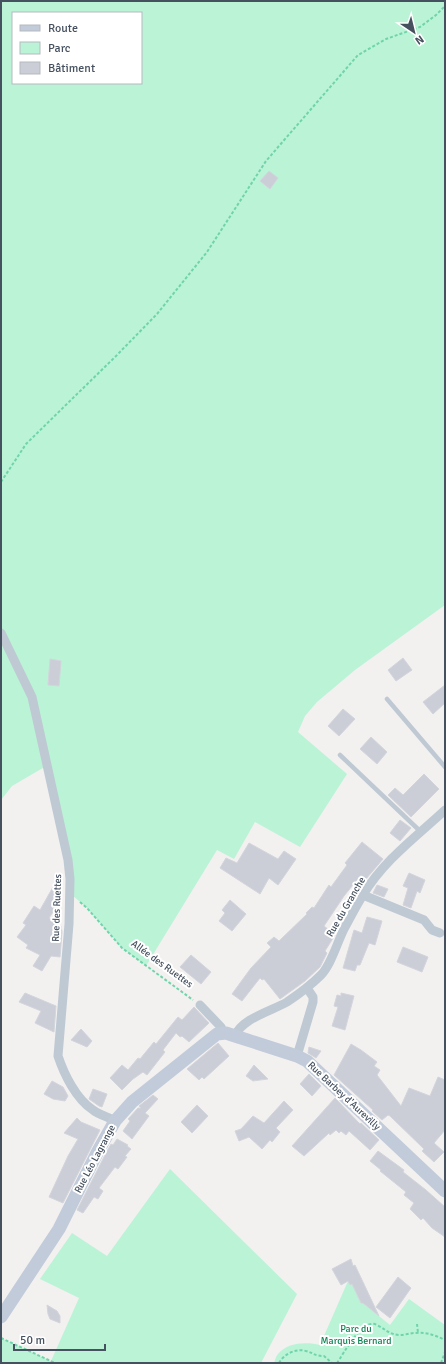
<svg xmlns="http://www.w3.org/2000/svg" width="446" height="1364" font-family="Signika,sans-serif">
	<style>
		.green { fill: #bbf3d6; fill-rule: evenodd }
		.building { fill: #cbced6; stroke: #d3d5dc }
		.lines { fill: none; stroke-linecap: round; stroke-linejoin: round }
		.path { stroke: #70d4ab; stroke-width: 2; stroke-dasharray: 3 2; stroke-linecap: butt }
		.lane { stroke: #bfc9d3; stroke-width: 4.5 }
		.street { stroke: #bfc9d3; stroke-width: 9 }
		.secondary { stroke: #c1cbda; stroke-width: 13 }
		.labels { text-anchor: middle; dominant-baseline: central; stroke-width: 4; stroke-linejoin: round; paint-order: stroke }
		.street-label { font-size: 10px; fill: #46515f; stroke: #fff }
		.park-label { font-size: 10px; fill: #0f8253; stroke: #fff }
	</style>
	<rect width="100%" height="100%" fill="#f3f0f0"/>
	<path class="green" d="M1,1H445V605L355,670L317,702L305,716L298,732L347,774L300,847L255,822L234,859L217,850L146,966L122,948L87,908L71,894L48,765L12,786L1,800ZM13,13H141V83H13Z
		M170,1169L297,1294L261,1363H1V1338L51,1361L79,1298L40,1279L72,1233L107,1256Z
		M348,1281L350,1285L352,1284L361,1303H363L390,1325L409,1299L445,1325V1363H274C275,1360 276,1356 278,1354C288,1342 307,1342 320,1345Z"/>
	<path class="building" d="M269,171L278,178L270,189L260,181Z
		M403,658L412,670L396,681L388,670Z
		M50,659L61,661L59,686L48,685Z
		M445,685V703L433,714L423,702Z
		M343,709L355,719L339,736L328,726Z
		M371,737L387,752L377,764L360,749Z
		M424,774L439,789L411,817L388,795L395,788L403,795Z
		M400,820L411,828L400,841L390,833Z
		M362,842L383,859L366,879L361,875L344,896L324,926L335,935L325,951L327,953L320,967L305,981L280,999L264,979L262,980L260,978L242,1001L232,994L251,968L271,947L267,943L274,937L279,941L307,914L306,913L312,907L314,908L329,885L331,887L347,865L345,863Z
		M249,843L278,859L284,851L296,859L278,885L269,878L260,894L220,868L226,858L237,863Z
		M409,873L425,880L420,893L417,891L411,908L403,905L408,888L403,886Z
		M377,885L388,889L384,897L373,893Z
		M53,887L62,892L57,906L49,918L61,926L62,932L60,957L51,956L42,971L33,966L40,955L26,948L28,945L17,937L26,925L23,923L34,906L40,910Z
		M230,900L246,914L232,931L219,921L225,913L222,910Z
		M367,917L382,921L375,945L369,943L360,965H357L355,971L343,968L354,930L362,933Z
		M403,947L428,957L422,972L397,962Z
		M191,955L211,972L201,984L180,967Z
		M25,993L56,1006L54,1032L35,1023L41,1011L19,1002Z
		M341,993L354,996L345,1030L332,1026L338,1007L334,1006L337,995L341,996Z
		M194,1007L209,1023L189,1042L182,1036L180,1037L176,1033L163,1050L165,1052L147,1075L143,1072L133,1079L122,1090L110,1078L122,1065L128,1070L138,1058L140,1059L154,1042L156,1044L178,1017L182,1020Z
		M81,1029L92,1041L87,1047L71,1040Z
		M218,1043L229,1056L204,1079L202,1077L199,1080L187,1069Z
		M351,1044L361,1050L377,1062L374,1066L380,1070L377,1075L401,1106L409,1088L430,1096L438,1077L445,1080V1130L434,1143L444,1152L434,1162L422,1151L424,1149L390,1116L388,1115L382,1120L372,1111L373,1110L334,1075Z
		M309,1047L321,1051L316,1058L308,1053Z
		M254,1065L268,1079L253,1081L246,1076Z
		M309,1074L321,1086L312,1096L300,1084Z
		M52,1081L63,1087L68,1096L65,1101L53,1099L44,1094Z
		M93,1089L107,1094L102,1107L99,1106L89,1099Z
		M153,1095L158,1099L145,1113L149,1116L132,1139L123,1131L130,1121L128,1119L138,1108H141L139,1106Z
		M335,1098L360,1124L361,1123L379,1140L370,1150L349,1131L346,1135L341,1131L339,1133L336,1130L330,1135L329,1133L304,1156L292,1146Z
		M284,1101L293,1110L276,1128L280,1132L272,1142L270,1140L262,1149L249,1137L239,1141L235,1131L241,1129L253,1116L264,1123Z
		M197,1105L208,1116L192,1133L181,1122Z
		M77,1118L81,1122L100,1130L63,1203L49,1197L68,1156L78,1139L64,1133Z
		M117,1139L128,1145L127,1146L131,1149L125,1156L127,1157L118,1169L115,1167L99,1188L103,1191L98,1199L94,1197L83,1213L77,1210L105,1155L111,1144L113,1145Z
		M378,1151L404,1170L403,1172L426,1190L445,1207V1237L432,1228L423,1218L421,1220L410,1209L414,1203L404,1195L406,1192L380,1171L381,1170L370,1161Z
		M351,1259L353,1266L355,1265L379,1316L363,1303H361L352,1284L350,1285L348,1281L341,1285L332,1269Z
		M398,1277L411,1288L390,1318L376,1307Z
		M47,1305L57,1311L60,1316V1323L50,1319L48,1314Z"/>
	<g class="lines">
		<path class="path" d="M1,482L26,444L116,356L157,314L207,252L266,161L358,55L386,39L420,27L436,15L445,6
			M80,902L87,908L122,948L193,1000
			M417,1324L418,1333
			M1,1338L55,1363
			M279,1363C284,1354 296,1348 306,1351C314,1353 314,1356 324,1356L332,1363
			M337,1363C344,1353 363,1317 377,1325C385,1329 390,1335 400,1335C405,1335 410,1333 415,1333C426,1332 435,1335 445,1340
			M441,1363L445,1352"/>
		<path class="lane" d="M387,699L445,767
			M340,755L420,831"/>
		<path class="street" d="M1,633L32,697L68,860L70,879L69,924L58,1056C64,1074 76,1099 93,1110C100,1115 108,1117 115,1121
			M363,895L424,920L432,930L440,933
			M200,1005L221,1027L223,1033
			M235,1036C242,1018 272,1011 287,1002C299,994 311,985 321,975C331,965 337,943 344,929C350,918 356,906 363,895C384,860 416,837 445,810
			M297,1056L313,1002V997L307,988"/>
		<path class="secondary" d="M1,1317L59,1229L98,1151L115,1121L132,1102L217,1034L226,1033L235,1036L297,1056L307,1061L445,1191"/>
	</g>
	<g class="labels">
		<g class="street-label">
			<text transform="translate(346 907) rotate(-60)">Rue du Granche</text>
			<text transform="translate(57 908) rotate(-88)">Rue des Ruettes</text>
			<text transform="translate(162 964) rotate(36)">Allée des Ruettes</text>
			<text transform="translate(344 1096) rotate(43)">Rue Barbey d'Aurevilly</text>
			<text transform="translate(95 1159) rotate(-62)">Rue Léo Lagrange</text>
		</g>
		<g class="park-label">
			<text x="356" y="1329">Parc du<tspan x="356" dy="12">Marquis Bernard</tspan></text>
		</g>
	</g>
	<rect width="446" height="1364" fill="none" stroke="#46515f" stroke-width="4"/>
	<rect x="12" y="12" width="130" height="72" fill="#ffffff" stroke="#b5b9bf"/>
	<rect x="20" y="25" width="20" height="6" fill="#c1cbda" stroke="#b5b9bf"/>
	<text x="48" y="32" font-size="12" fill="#46515f">Route</text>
	<rect x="20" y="42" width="20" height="12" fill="#bbf3d6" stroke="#b5b9bf"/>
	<text x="48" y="52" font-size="12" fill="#46515f">Parc</text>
	<rect x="20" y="62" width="20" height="12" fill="#cbced6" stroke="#b5b9bf"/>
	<text x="48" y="72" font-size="12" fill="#46515f">Bâtiment</text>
	<g transform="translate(414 32) rotate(145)" stroke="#ffffff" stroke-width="3" paint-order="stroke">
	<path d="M0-3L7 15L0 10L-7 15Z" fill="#46515f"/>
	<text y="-6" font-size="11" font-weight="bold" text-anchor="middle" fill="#46515f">N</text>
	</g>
	<path d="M14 1344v6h91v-6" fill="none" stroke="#46515f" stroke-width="2"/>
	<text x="20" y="1344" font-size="12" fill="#46515f" stroke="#ffffff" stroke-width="3" paint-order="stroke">50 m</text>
</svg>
